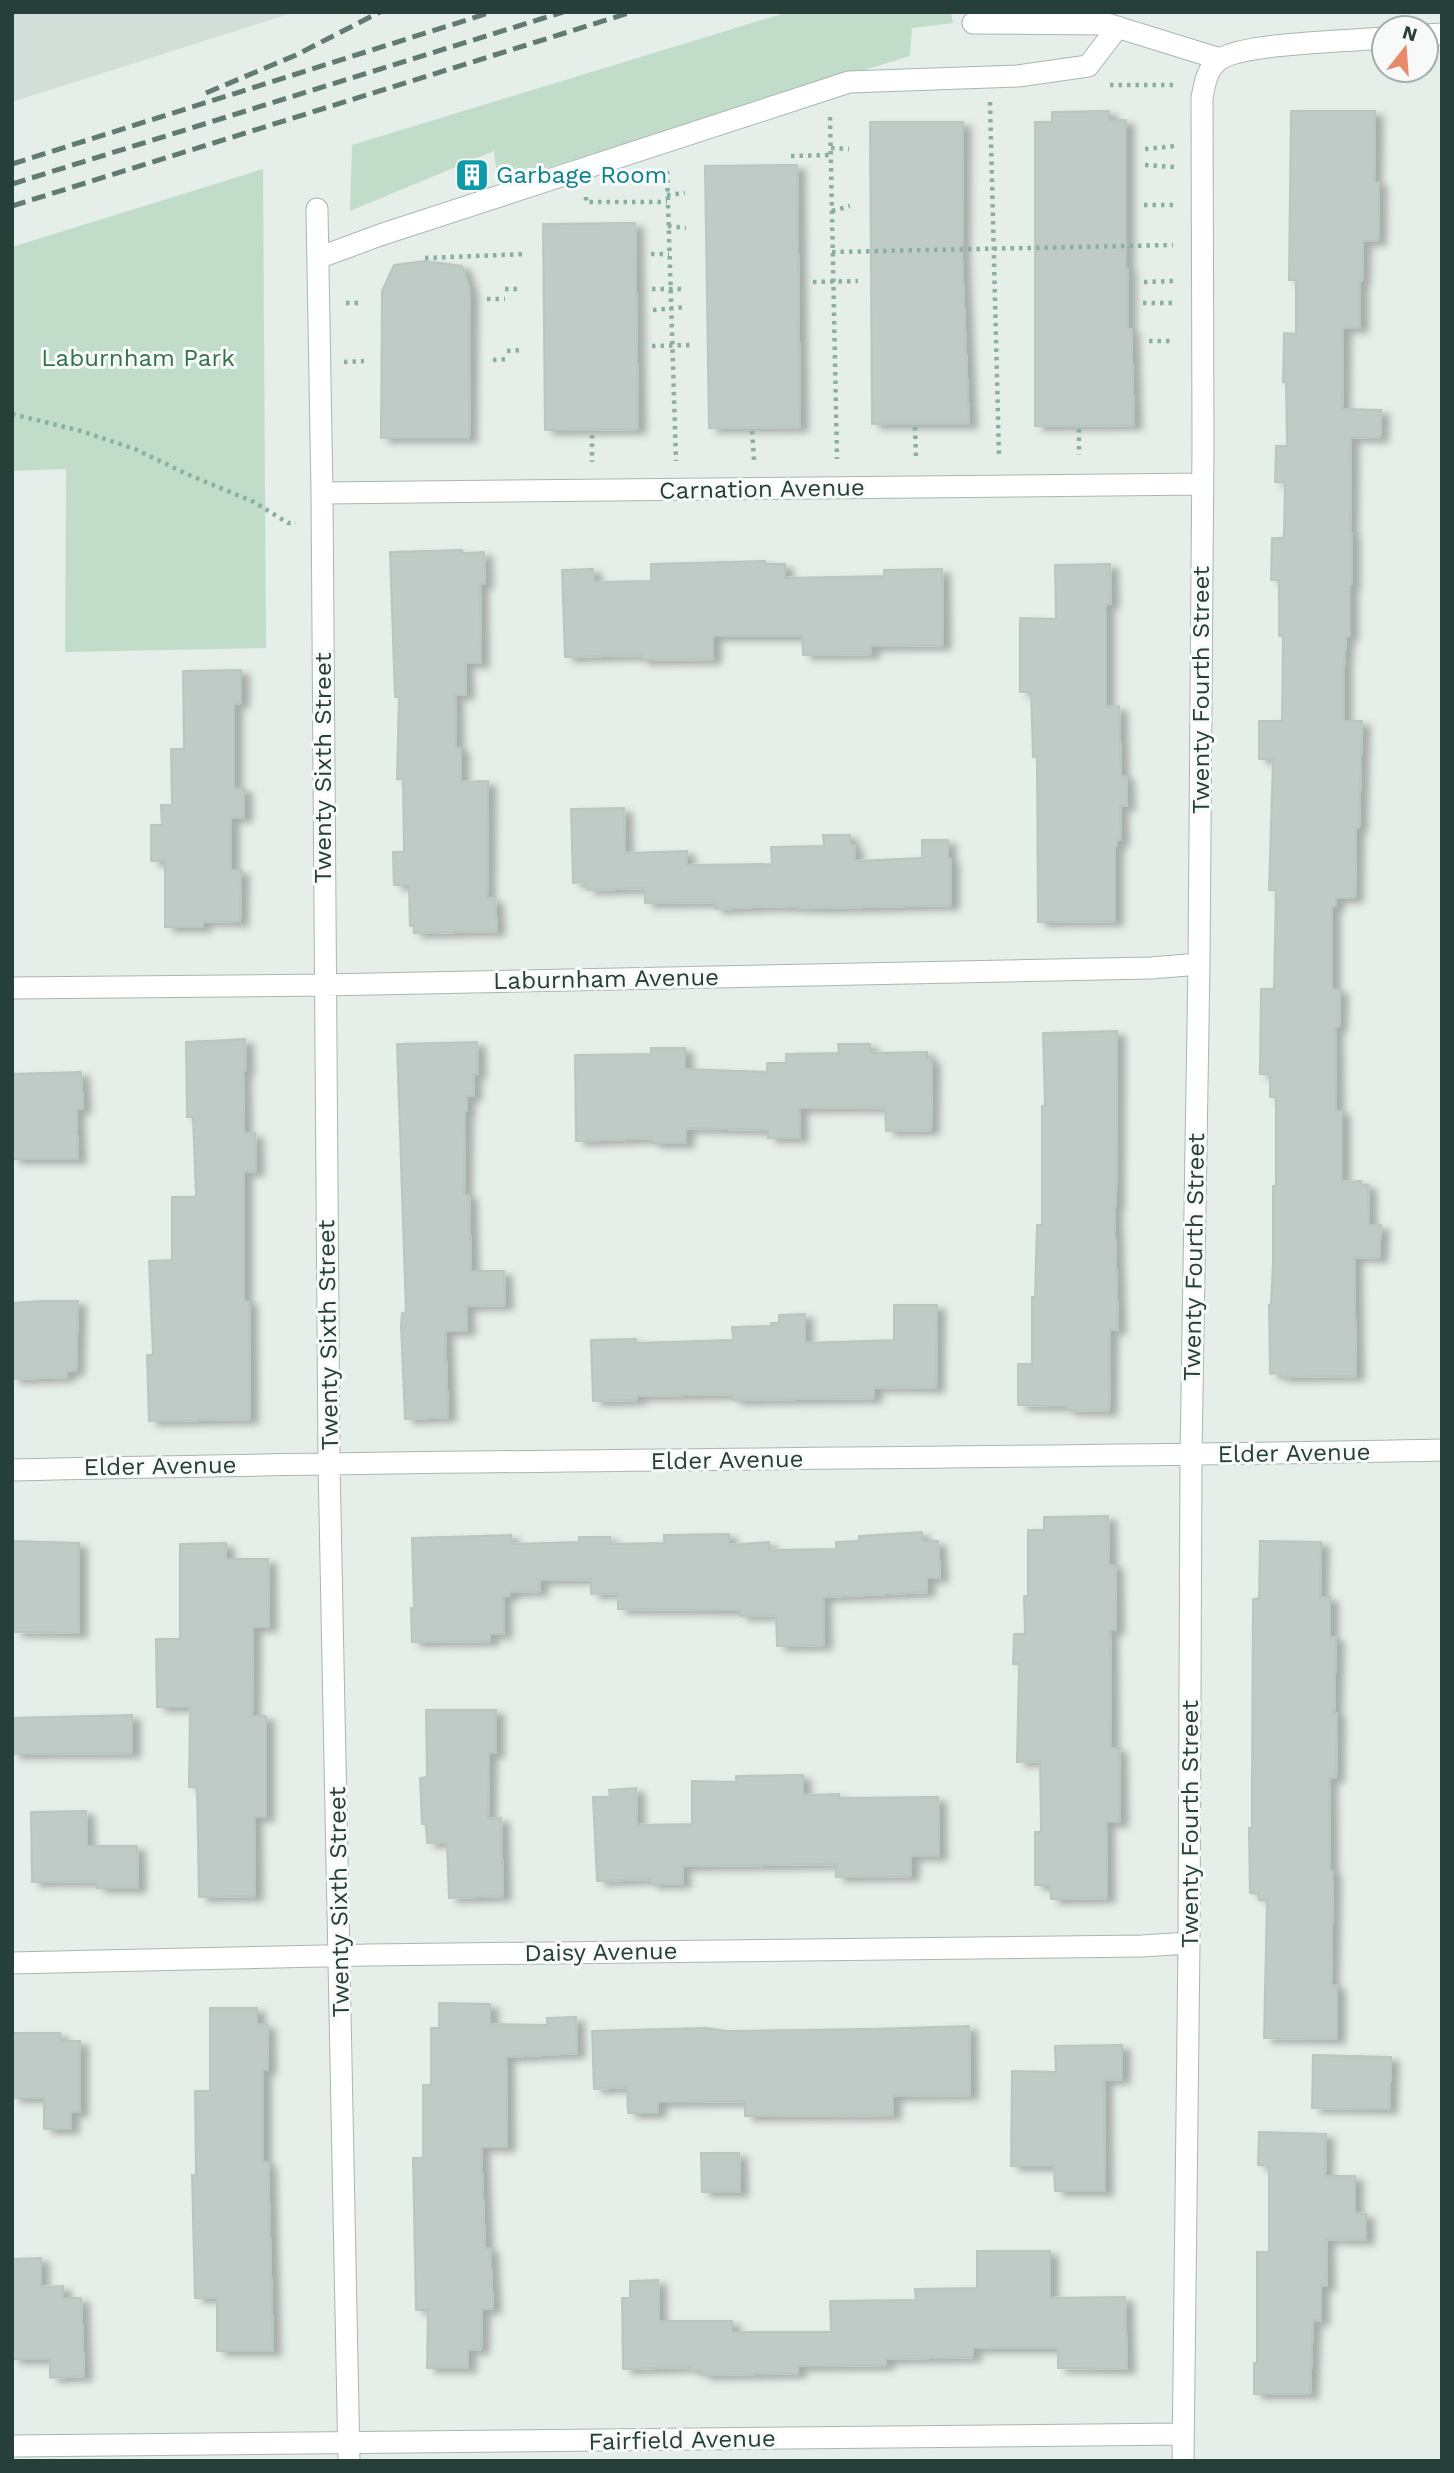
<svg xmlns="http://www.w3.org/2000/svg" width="1454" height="2473" font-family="'Work Sans',sans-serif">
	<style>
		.built { fill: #d4ded9 }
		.green { fill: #c1ddc9 }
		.building { fill: #becbc6; stroke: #b9c7c1; stroke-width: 2; filter: url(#shadow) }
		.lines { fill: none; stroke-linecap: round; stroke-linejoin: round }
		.minor-casing { stroke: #a9b6b1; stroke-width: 23 }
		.path { stroke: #89afa3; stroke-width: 4.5; stroke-dasharray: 3.5 5; stroke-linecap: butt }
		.minor { stroke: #fff; stroke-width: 21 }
		.rail { stroke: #617a73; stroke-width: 5; stroke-dasharray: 14 7; stroke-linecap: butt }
		.labels { text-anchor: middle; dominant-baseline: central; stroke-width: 6; stroke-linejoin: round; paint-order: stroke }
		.culture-label { font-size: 24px; fill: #0d838f; stroke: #f7faf8; text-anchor: start }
		.park-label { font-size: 24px; fill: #33724c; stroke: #f7faf8 }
		.street-label { font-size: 24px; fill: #263f38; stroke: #f7faf8 }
	</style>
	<defs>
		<filter id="shadow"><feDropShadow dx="8" dy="4.5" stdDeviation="3.5" flood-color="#0004"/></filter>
	</defs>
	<rect width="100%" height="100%" fill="#e6eeea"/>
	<path class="built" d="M12,12H295L12,102Z"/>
	<path class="green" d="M788,12H951L953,23L912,28L910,56L498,183L494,151L350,211L352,145Z
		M263,169L266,648L65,652L66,469L12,471V247Z"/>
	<path class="building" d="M1109,111V120H1126V268H1128V329H1131L1134,425L1035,426V122H1052V112Z
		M1291,111H1375L1374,182H1379L1378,241H1363L1362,281H1360V328H1343L1342,409L1381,410L1380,438L1351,437L1350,533H1352V584H1350V636H1346L1344,666V721H1362L1359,828H1356L1355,898H1336V906H1332V989H1340L1339,1027H1335L1336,1111H1342V1182L1361,1181L1362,1185H1368L1369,1225H1381L1379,1258L1354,1257L1356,1376L1280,1377V1373L1270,1374L1269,1305H1271L1273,1261V1186H1276V1097H1270V1074H1260L1261,989H1274L1276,890H1269L1273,759H1259V721H1282L1283,636H1279V580H1271L1272,538H1283L1284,533L1285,482H1275L1276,446H1287L1286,382H1283L1284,333L1296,334V280H1289Z
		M870,122H963L962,258L969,424H872Z
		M797,165L800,427L709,428L705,166Z
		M635,223L638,429L545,430L543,224Z
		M425,261L462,266L470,291L469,438H381L382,291L394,265Z
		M462,550L463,553L484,552L485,584H480L481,663H465L466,695H455L456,748H461V782L488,781L487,899L495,898L497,931L414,933V926H410L409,885H394L393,852H404L403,779H397L399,697H395L390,552Z
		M765,561V564H785V578L884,576V570L942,569L943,645L871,646V654L803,655L802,636H713V659L641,660V655L565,657L562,570L593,569L594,582L651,581V564Z
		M1110,564L1111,604H1106V707L1119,706L1121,776H1126L1127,806H1120L1121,840H1117V846H1115V921L1038,922L1037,757H1033L1031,692H1020V618L1056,619L1055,565Z
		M241,670V703L234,704V788H244V817L231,818V870H241L240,922L202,921L203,927H165V861H151V825H162L161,805H172L171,749H184L183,671Z
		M624,808L625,853L687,851V865L772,864L771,847L824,846L823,835H850V845H855V861L922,858V840H948V858L951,859V905L819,908L772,906L715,909V902L645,903V888L587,890V882L573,883L571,809Z
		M1117,1031L1116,1193V1206L1114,1207L1118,1330L1110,1329L1109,1411L1066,1410L1067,1406L1018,1405V1364H1032V1297H1035L1037,1225H1042V1106H1045L1043,1033Z
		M245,1039L246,1071H243L244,1134L255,1133L256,1171L244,1172V1301H249L250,1419L149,1421L147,1355H153L149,1261L172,1260V1197H196L193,1117H187L186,1042Z
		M477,1042L478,1074H473L474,1096H467V1111H465L464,1195H469L471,1271H504L505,1305L466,1306L467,1331H445L448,1417L405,1419L401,1325L402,1313L406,1312L397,1044Z
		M838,1044H870V1053L927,1052V1060L932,1059L931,1130L886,1131L885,1107L799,1108L800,1138H768V1130L686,1128V1143H652V1138L576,1141L575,1055L651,1054V1048H685V1069L767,1072V1063H786V1054L839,1053Z
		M81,1072L83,1109H76L78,1159H12V1074Z
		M42,1301H78L76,1371H67V1377L12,1379V1303Z
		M894,1305H937L936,1388L874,1387V1398L733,1400V1394L637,1396V1400L593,1401L591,1340L636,1339L635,1343L733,1340L732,1327L771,1326V1323H779V1315L805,1314V1343L894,1340Z
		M1108,1516L1109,1565H1115L1116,1630H1110L1111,1748H1119L1120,1822H1106L1107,1898L1051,1899L1050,1885H1035V1832H1041L1040,1761L1017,1762L1019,1664H1013L1014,1634H1025L1024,1596H1028V1530H1044V1517Z
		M922,1532V1541H938L940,1578H927V1592L823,1597L824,1645L777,1646L776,1615L740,1616V1610L618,1609V1593L591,1594V1579L539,1580L540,1591L510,1592V1596H503L504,1634H490V1641L412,1642L411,1608H414L412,1538L511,1535V1544L579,1542V1537H610V1544L664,1543V1535L729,1534V1545L769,1542V1550L836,1549V1542L859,1541V1536Z
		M12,1541L79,1543V1633L14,1632Z
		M1260,1541L1321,1542L1320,1597H1330V1637H1336L1334,1713H1337L1336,1778H1329L1330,1871H1333L1331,1985H1337V2039L1264,2038L1267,1900H1259V1894L1250,1893L1249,1828H1252V1789L1253,1599L1259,1598Z
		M226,1543V1559H268L269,1627H253L252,1716H266V1817H254L255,1896L199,1897L197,1787H189L190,1707H157L156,1639H180V1544Z
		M426,1710H496V1753H489L488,1819L501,1818L503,1896L449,1898L447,1842L427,1843L426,1824H422L420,1778L427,1777Z
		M132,1715V1753L12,1754V1718Z
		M803,1775V1795L839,1794V1798L938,1797L939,1856H911V1876L836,1877V1864L682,1866L683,1883L651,1884V1879L597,1881L593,1797H610L609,1790L636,1788L637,1825L692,1824V1781L736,1782V1776Z
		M86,1811L87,1846H137L138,1888H97V1881L32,1882L31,1812Z
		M439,2003L490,2004V2024L547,2025V2018L576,2017L577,2053L506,2057L507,2147H481L485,2248H490L493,2309H482L481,2349L468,2350V2368H427L428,2310H416L413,2158H423V2085H431V2028H439Z
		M210,2008H257V2024H267L268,2070H263V2162H268L273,2351H217V2298H195L192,2175H196L195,2091H210Z
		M969,2026L970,2095L893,2096V2115L745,2116V2101L658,2102V2113H628L627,2087L594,2089L592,2031L706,2028L726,2031L870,2029Z
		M12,2033H60V2041H80V2112H71V2129H44V2098H12Z
		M1122,2045V2079L1104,2080L1105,2191H1055L1054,2166H1011L1012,2071L1056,2072L1055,2046Z
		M1313,2055L1391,2057L1389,2109L1312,2108Z
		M1259,2132L1326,2134L1325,2176H1355V2213L1366,2214V2240L1326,2239L1327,2286H1321V2321L1313,2320L1310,2394H1254V2363H1257V2252H1269V2166L1258,2165Z
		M701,2153H739L740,2192H702Z
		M977,2251H1050V2298L1125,2297L1127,2369L1058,2368V2348H973V2357L886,2359V2365L798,2366V2373L702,2375V2370H691V2367L623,2369L622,2298H630V2281L658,2280L659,2321H732V2332H831L830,2301L916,2300L915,2289L977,2288Z
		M41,2258V2287L63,2286V2298H81L84,2376L50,2378V2359H12V2259Z"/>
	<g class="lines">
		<g class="minor-casing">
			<path id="minor" d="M973,23L1107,24L1220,59
				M1426,35L1442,34
				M317,209L322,493L329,1462L349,2461
				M318,258L380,235L849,82L1018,76L1088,66L1118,27
				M322,493L1202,484
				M12,988L324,985L1151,968L1199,964
				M12,1470C489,1458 965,1460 1442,1450
				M12,1963L369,1955L1142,1946L1189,1943
				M12,2446L1183,2434
				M1183,2461L1189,1943L1191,1455L1199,964L1203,445L1202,98C1205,83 1206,70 1219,60C1241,43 1351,41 1384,38"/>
		</g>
		<path class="path" d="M1110,85H1175
			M990,102L999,457
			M830,117L837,459
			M831,148L849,149
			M1145,149L1175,146
			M791,156L831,155
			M1145,165L1174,167
			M667,171L676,461
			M667,195L685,193
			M586,197V202H667
			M1144,205H1174
			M832,211L850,206
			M668,226L686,228
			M832,252L1173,245
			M651,254H669
			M425,258L526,254
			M813,282L858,281
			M1144,282L1173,281
			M505,289H519
			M652,289H683
			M487,299H505
			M346,303H362
			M1143,303H1172
			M653,310L686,307
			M1149,341H1172
			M652,346L692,345
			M507,351L523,350
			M493,360L507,359
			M344,362L364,361
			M12,414L81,431L135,449L189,475L254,502L288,523H296
			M915,427L916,458
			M1079,429V455
			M752,431L754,460
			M592,435V462"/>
		<use href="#minor" class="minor"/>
		<path class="rail" d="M206,93L296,55L380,12
			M12,164L492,12
			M12,184L563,12
			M12,206L632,12"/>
	</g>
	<defs>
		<g id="building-square" transform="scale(1.75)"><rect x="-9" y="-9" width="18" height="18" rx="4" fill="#0f9aa8" stroke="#f7faf8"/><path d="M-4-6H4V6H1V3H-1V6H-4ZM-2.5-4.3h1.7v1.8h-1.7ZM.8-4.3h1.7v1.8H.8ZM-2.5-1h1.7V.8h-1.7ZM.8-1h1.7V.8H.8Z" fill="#fff"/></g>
	</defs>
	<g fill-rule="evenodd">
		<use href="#building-square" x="472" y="175"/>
	</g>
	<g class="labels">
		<g class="culture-label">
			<text x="496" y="175">Garbage Room</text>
		</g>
		<g class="park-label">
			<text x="138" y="358">Laburnham Park</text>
		</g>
		<g class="street-label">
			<text transform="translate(762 489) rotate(-1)">Carnation Avenue</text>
			<text transform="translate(1201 690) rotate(-90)">Twenty Fourth Street</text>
			<text transform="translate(323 768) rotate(-90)">Twenty Sixth Street</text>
			<text transform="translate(606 979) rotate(-1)">Laburnham Avenue</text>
			<text transform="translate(1194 1257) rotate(-89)">Twenty Fourth Street</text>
			<text transform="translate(328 1335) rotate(-91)">Twenty Sixth Street</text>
			<text transform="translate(1294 1453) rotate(-1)">Elder Avenue</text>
			<text transform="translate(727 1460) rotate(-1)">Elder Avenue</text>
			<text transform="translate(160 1466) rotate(-1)">Elder Avenue</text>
			<text transform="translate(1190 1824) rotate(-90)">Twenty Fourth Street</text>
			<text transform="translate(339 1902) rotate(-91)">Twenty Sixth Street</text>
			<text transform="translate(601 1952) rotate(-1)">Daisy Avenue</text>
			<text transform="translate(682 2440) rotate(-1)">Fairfield Avenue</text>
		</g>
	</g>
	<rect width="1454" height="2473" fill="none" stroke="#263f38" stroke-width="28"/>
	<g transform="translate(1405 49) rotate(17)"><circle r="33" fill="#f7faf8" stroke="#a3afab" stroke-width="2"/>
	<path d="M0-5L12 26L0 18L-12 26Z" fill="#e7896b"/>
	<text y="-10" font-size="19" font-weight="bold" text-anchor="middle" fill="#263f38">N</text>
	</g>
</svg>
